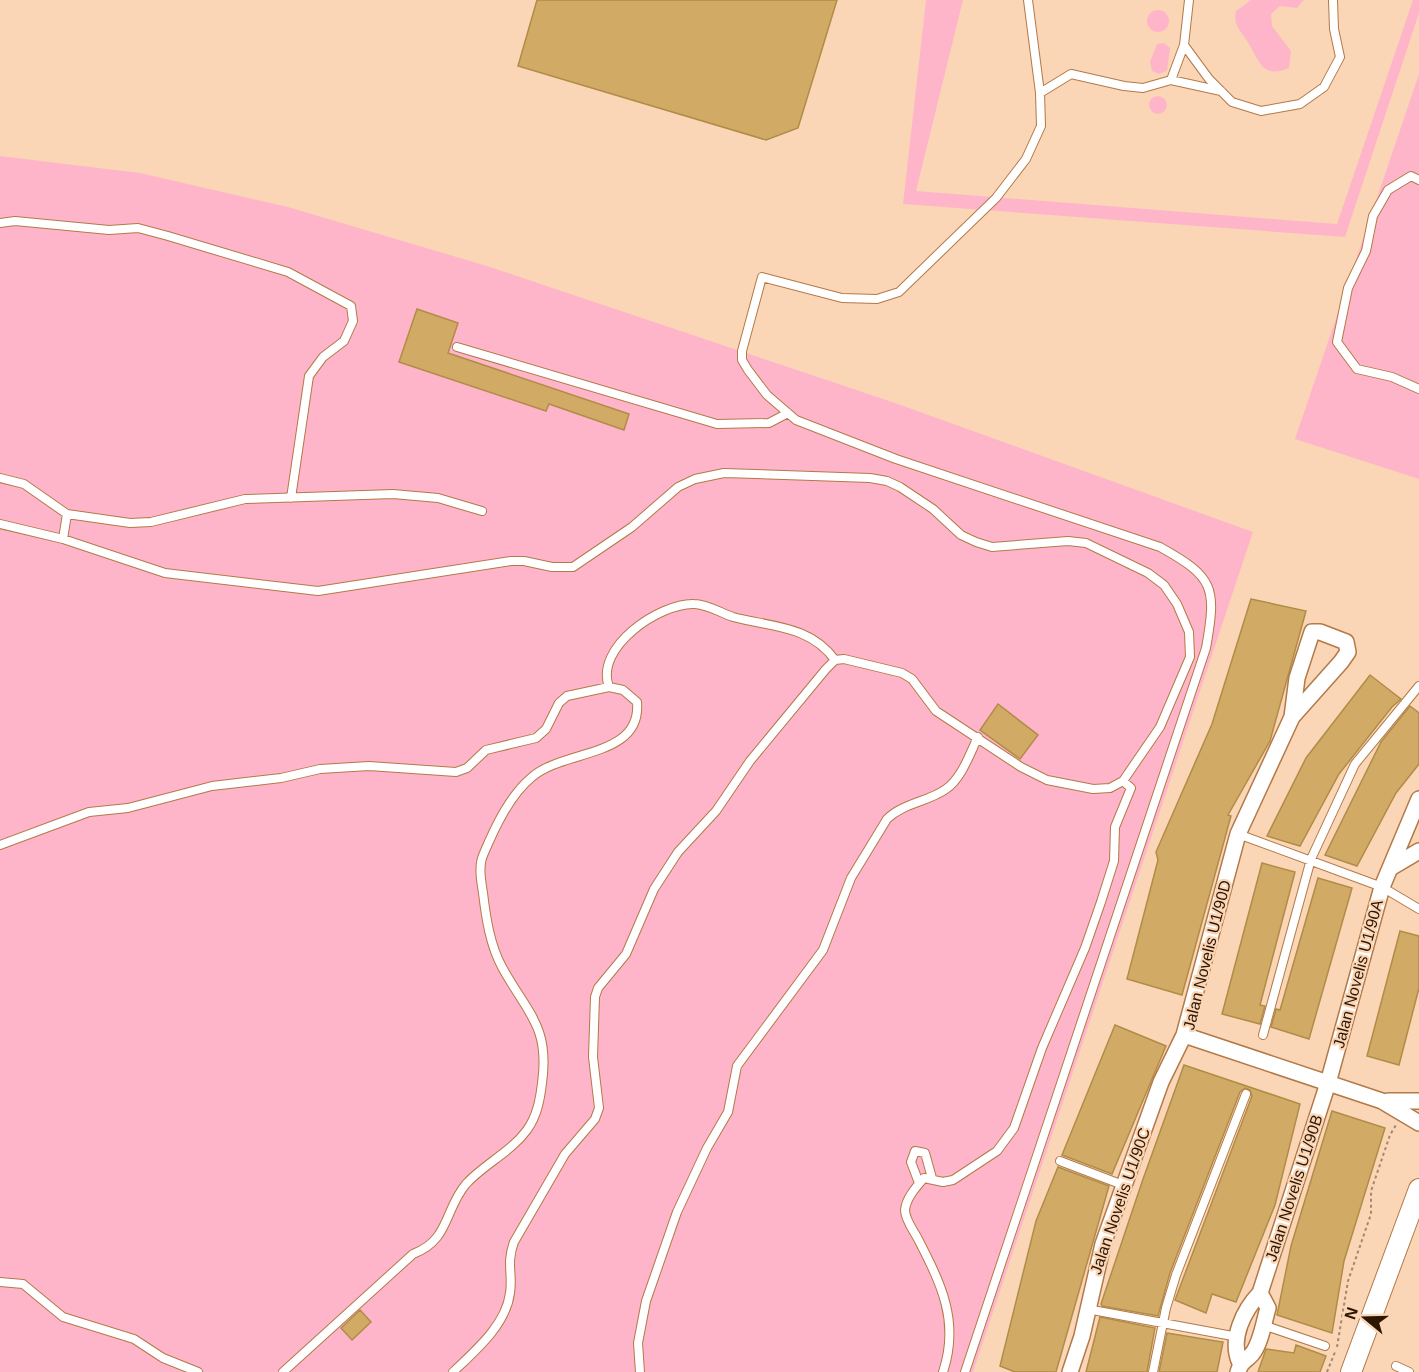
<svg xmlns="http://www.w3.org/2000/svg" width="1419" height="1372" font-family="Helvetica,sans-serif">
	<style>
		.green { fill: #ffb5c9 }
		.building { fill: #d1ab65; stroke: #b18c47; stroke-width: 1.5 }
		.lines { fill: none; stroke-linecap: round; stroke-linejoin: round }
		.service-casing { stroke: #b37946; stroke-width: 10 }
		.minor-casing { stroke: #b37946; stroke-width: 18 }
		.tertiary-casing { stroke: #b37946; stroke-width: 22 }
		.path { stroke: #a6876c; stroke-width: 2; stroke-dasharray: 3 3; stroke-linecap: butt }
		.service { stroke: #fff; stroke-width: 8 }
		.minor { stroke: #fff; stroke-width: 15 }
		.tertiary { stroke: #fff; stroke-width: 20 }
		.labels { text-anchor: middle; dominant-baseline: central; stroke-width: 4.5; stroke-linejoin: round; paint-order: stroke }
		.street-label { font-size: 16px; fill: #2d1602; stroke: #fbd6b6 }
	</style>
	<rect width="100%" height="100%" fill="#fbd6b6"/>
	<path class="green" d="M926,0H963L916,191L1337,224L1413,0H1419V13L1345,237L903,204Z
		M1251,0H1304L1297,8L1280,6L1271,14L1272,26L1291,51L1289,68C1261,80 1259,59 1247,41C1240,29 1233,26 1236,11Z
		M1147 21a11 11 0 1 1 22 0a11 11 0 1 1-22 0Z
		M1164,43L1170,48L1167,71L1159,74L1152,71L1150,62L1157,44Z
		M1419,74V479L1295,439Z
		M1149 105a9 9 0 1 1 18 0a9 9 0 1 1-18 0Z
		M0,156L140,173L288,207L487,266L898,404L1253,532L973,1372H0Z"/>
	<path class="building" d="M537,0H837L798,128L766,140L518,66Z
		M417,309L458,323L448,353L629,414L624,430L549,404L546,411L399,362Z
		M1251,599L1306,611L1270,741L1228,815L1231,816L1182,995L1127,979L1158,860L1156,852L1212,724Z
		M1370,675L1401,699L1392,707L1339,774L1300,846L1267,836L1306,758Z
		M998,704L1038,735L1020,759L980,730Z
		M1410,706L1419,713V764L1396,793L1357,866L1325,855L1381,742Z
		M1262,863L1295,872L1260,1005L1265,1006L1260,1024L1222,1014Z
		M1318,878L1352,888L1309,1039L1271,1027L1276,1009L1280,1010Z
		M1400,931L1419,936V988L1399,1065L1367,1056Z
		M1115,1025L1166,1046L1112,1174L1062,1155Z
		M1184,1065L1300,1104L1275,1205L1236,1302L1212,1294L1206,1313L1175,1300L1252,1096L1250,1090L1245,1088L1240,1092L1170,1273L1158,1316L1102,1306L1101,1304L1142,1182Z
		M1332,1111L1385,1128L1344,1261L1332,1333L1277,1315L1291,1246Z
		M1058,1167L1109,1186L1056,1372H1015L1000,1366L1036,1221Z
		M360,1310L371,1322L352,1340L341,1328Z
		M1100,1317L1155,1328L1147,1372H1086Z
		M1167,1333L1223,1342L1217,1372H1159Z
		M1296,1345L1326,1356L1320,1372H1258L1266,1349L1294,1353Z"/>
	<g class="lines">
		<g class="service-casing">
			<path id="service" d="M1028,0L1040,93
				M1189,0L1184,45L1209,79L1232,102L1261,111L1300,104L1324,87L1340,57L1334,29L1333,0
				M1171,80L1184,45
				M1419,180L1411,176L1388,190L1373,216L1366,251L1348,288L1337,342L1357,369L1392,377L1419,389
				M0,223L15,221L109,230L138,228L168,236L288,272L351,306L353,321L344,341L323,357L309,376L291,498
				M457,347L717,424L769,423L788,413
				M0,478L24,484L67,514L130,523L151,522L245,499L393,494L438,498L482,511
				M0,524L63,539L165,573L318,591L511,561H524L552,567H573L632,527L678,487L695,479L724,473L870,478L887,481L900,487L933,509L961,535L976,542L992,547L1068,541L1086,543L1148,573L1164,585L1177,604L1189,632L1190,657L1160,727L1123,781L1110,788L1093,789L1047,780L1021,767L936,711L912,679L902,673L844,659L835,660L826,669L750,761L716,811L678,852L654,889L626,954L598,988L595,997L593,1057L599,1108L595,1119L565,1154L514,1242C506,1264 513,1274 510,1293C506,1325 475,1351 453,1372
				M63,539L67,514
				M1238,834L1382,887L1419,909
				M0,845L89,812L128,808L212,786L281,778L320,769L369,766L456,772L467,768L486,750L536,738L546,729L559,703L567,696L609,687
				M1263,1035L1311,859L1355,764L1419,686
				M1060,1161L1123,1185
				M919,1183L911,1162L915,1151L925,1153L932,1178
				M0,1282L23,1284L63,1317L134,1339L163,1358L198,1372
				M1087,1309L1238,1337
				M1263,1325L1325,1346
				M1396,1366L1409,1372
				M283,1372L413,1254C450,1240 444,1210 466,1184C484,1164 511,1152 527,1130C537,1116 540,1100 542,1083C550,1026 527,1013 502,967C490,945 486,918 483,893C481,880 478,865 484,853C495,827 510,795 532,777C564,749 642,758 637,702L623,690L609,687C594,647 660,603 694,604C707,604 721,613 733,617C770,627 810,625 835,660
				M640,1372L638,1343L646,1301L677,1212L707,1148L728,1112L737,1066L823,950L851,878L887,819C903,803 928,802 946,789C962,778 970,753 978,737
				M943,1372C960,1321 941,1284 918,1239C914,1231 905,1220 905,1210C906,1198 917,1186 924,1178L943,1182L953,1180L997,1151L1014,1128L1042,1048L1085,948L1101,902L1114,861L1115,827L1131,788L1123,781
				M965,1372L1206,648C1217,587 1214,577 1160,547L896,459L796,420L767,395L748,370L742,360V351L762,277L842,298L877,299L899,292L996,198L1026,159L1041,126L1040,93L1071,74L1124,86L1143,88L1171,80L1221,91
				M1153,1372L1166,1308L1176,1275L1246,1094"/>
		</g>
		<g class="minor-casing">
			<path id="minor" d="M1392,867L1419,851
				M1184,1035L1382,1101L1419,1123
				M1388,1101H1419
				M1240,1363C1229,1339 1244,1310 1260,1293L1328,1083L1382,887L1419,799
				M1070,1372L1082,1336L1103,1244L1161,1082L1184,1035L1238,834L1292,717L1341,662L1348,652L1346,642L1320,632H1312L1297,678L1292,717
				M1238,1372C1241,1361 1246,1361 1252,1354C1261,1343 1264,1321 1268,1308L1260,1293"/>
		</g>
		<g class="tertiary-casing">
			<path id="tertiary" d="M1351,1372L1419,1189"/>
		</g>
		<path class="path" d="M1337,1347L1348,1281L1371,1214V1191L1390,1135L1396,1125
			M1327,1372L1335,1352"/>
		<use href="#service" class="service"/>
		<use href="#minor" class="minor"/>
		<use href="#tertiary" class="tertiary"/>
	</g>
	<g class="labels">
		<g class="street-label">
			<text transform="translate(1207 955) rotate(-76)">Jalan Novelis U1/90D</text>
			<text transform="translate(1358 974) rotate(-75)">Jalan Novelis U1/90A</text>
			<text transform="translate(1294 1188) rotate(-72)">Jalan Novelis U1/90B</text>
			<text transform="translate(1120 1201) rotate(-71)">Jalan Novelis U1/90C</text>
		</g>
	</g>
	<g transform="translate(1365 1318) rotate(289)" stroke="#fbd6b6" stroke-width="4.5" paint-order="stroke">
	<path d="M0-4.5L10 22L0 15L-10 22Z" fill="#2d1602"/>
	<text y="-9" font-size="16" font-weight="bold" text-anchor="middle" fill="#2d1602">N</text>
	</g>
</svg>
